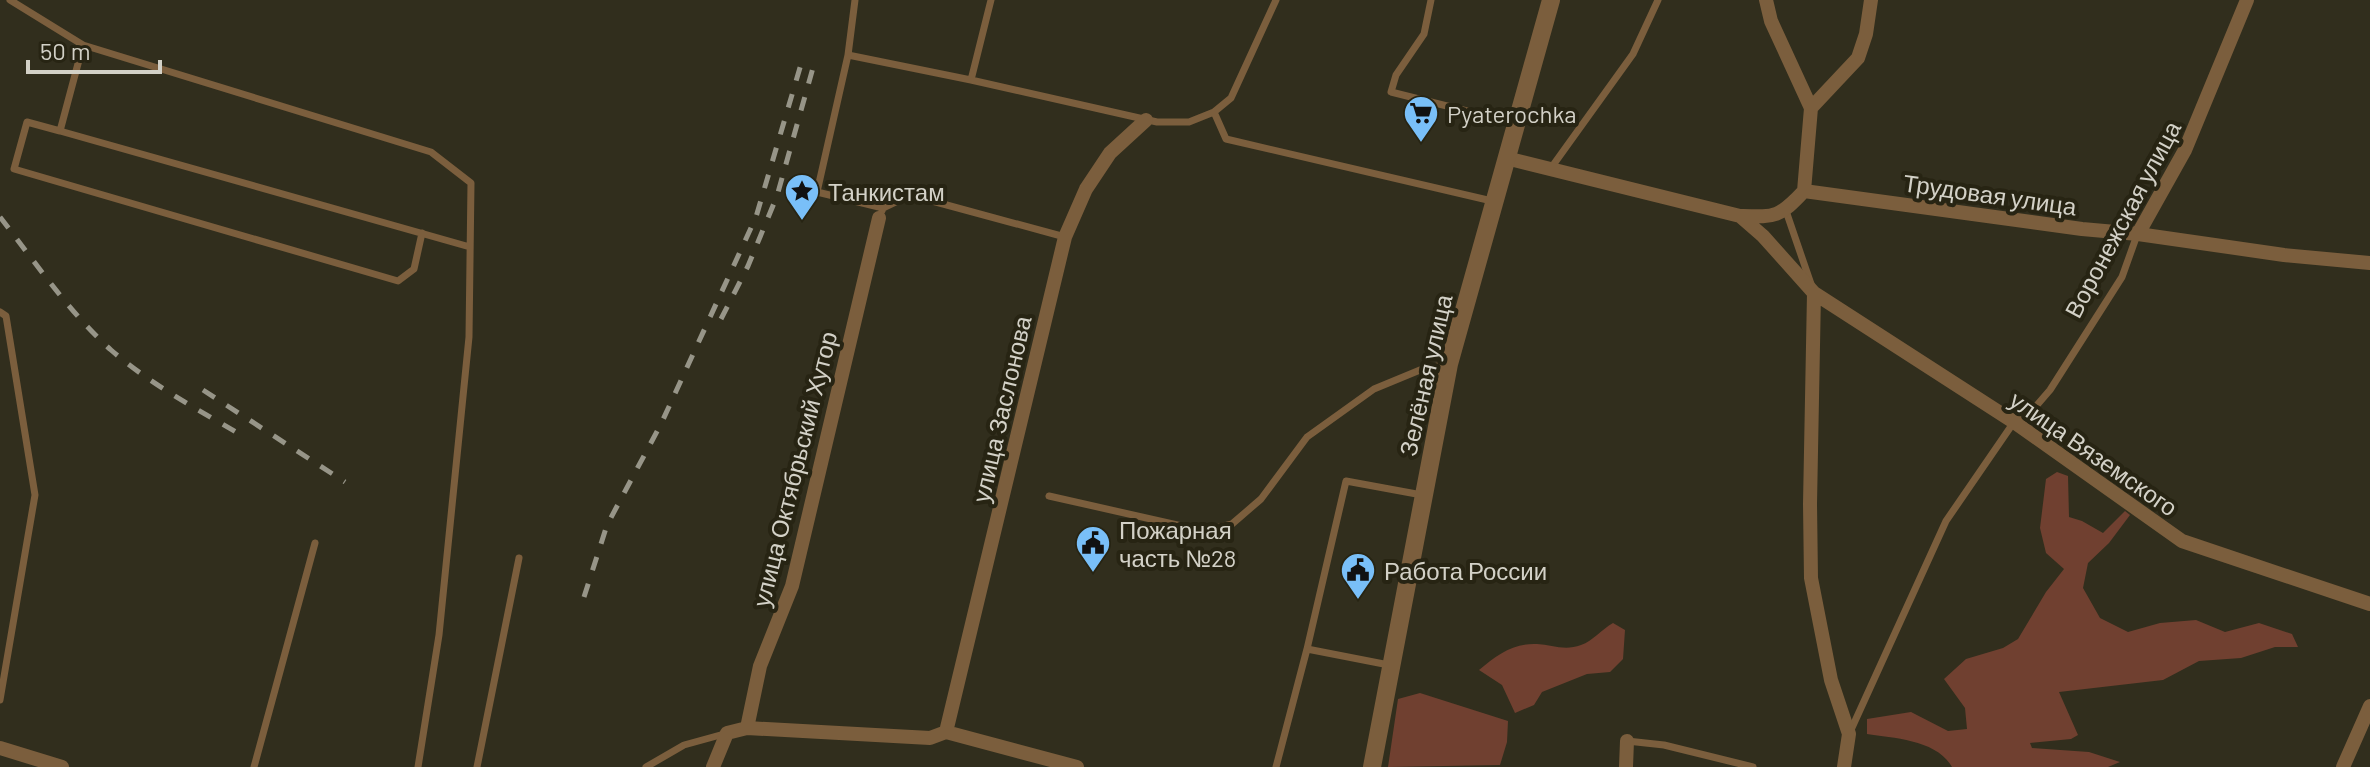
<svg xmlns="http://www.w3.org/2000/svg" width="2370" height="767" font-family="Barlow,sans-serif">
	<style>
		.green { fill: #704030 }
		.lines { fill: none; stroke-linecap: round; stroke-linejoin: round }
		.service { stroke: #7b5e3d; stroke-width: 7 }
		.minor { stroke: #7b5e3d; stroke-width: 14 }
		.tertiary { stroke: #7b5e3d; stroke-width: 18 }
		.rail { stroke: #979588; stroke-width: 5; stroke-dasharray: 14 14; stroke-linecap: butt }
		.labels { text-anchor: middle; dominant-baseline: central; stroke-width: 8; stroke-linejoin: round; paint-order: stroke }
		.poi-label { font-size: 24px; fill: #d3d1c7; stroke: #272413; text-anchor: start }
		.street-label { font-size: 24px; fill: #d3d1c7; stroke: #272413 }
	</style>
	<rect width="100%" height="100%" fill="#312e1d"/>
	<path class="green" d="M2057,472L2068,476L2069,517L2082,521L2103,533L2125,511L2130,515L2109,543L2088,563L2083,588L2100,618L2128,632L2160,623L2196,620L2225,632L2259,623L2292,634L2298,647H2275L2241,658L2199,661L2163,680L2059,692L2078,735L2071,739L2030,743L2032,748L2089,752L2120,762L2108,767H1952C1937,740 1894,738 1867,734V719L1911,712L1948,731L1967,729L1965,708L1944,679L1966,659L2003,648L2018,639L2046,592L2064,569L2046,553L2040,528L2046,479Z
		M1613,623L1625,630L1623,659L1610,672L1587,674L1542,692L1534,705L1515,713L1502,685L1479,670C1497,655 1513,643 1537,644C1552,645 1565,651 1581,645C1593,641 1602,629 1613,623Z
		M1420,693L1508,721L1507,742L1500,765L1388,767L1398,699Z"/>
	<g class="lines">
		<path class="service" d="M10,0L83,45L431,152L471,183L469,337L439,635L418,767
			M991,0L971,80L1157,122H1189L1214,112L1231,98L1276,0
			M1431,0L1424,34L1396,75L1391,92L1515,123
			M83,45L60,131L470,247
			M848,55L855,0
			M1214,112L1226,139L1492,201
			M60,131L27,122L14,169L398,281L414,269L422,233
			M1551,168L1633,54L1658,0
			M883,208L817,192L848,55L971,80
			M882,211L883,208L910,195L1065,237
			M1786,211L1811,284
			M0,312L6,316L35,495L0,700
			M1049,496L1204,531L1232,524L1261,499L1307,437L1374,389L1420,370L1447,364
			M1307,649L1346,481L1422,495
			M1850,732L1946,521L2014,422L2031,412L2050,390L2122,277L2137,235
			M1627,741L1664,745L1753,767
			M254,767L315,543
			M477,767L519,558
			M646,767L684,745L724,734
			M1276,767L1307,649L1389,665"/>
		<path class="minor" d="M1766,0L1771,21L1811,108L1804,191
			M1811,108L1858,58L1866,34L1871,0
			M1506,158L1740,216C1775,217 1779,218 1804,191
			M1804,191L2082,229L2138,234L2284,255L2370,263
			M1740,216L1763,236L1814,293L2014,422L2182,541L2370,604
			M2138,234L2185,150L2247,0
			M1814,293L1810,504L1811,578L1831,680L1849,734L1844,767
			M747,728L760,666L792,586L879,218
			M946,732L1065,237L1086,189L1110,153L1146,120
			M0,748L62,767
			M713,767L727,733L747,728L930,738L946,732L1077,767
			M1626,767L1627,741
			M2343,767L2370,706"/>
		<path class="tertiary" d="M1372,767L1449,364L1551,0"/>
		<path class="rail" d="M0,217C35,262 69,312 111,350C150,384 197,409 241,435
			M721,319L748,266L777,196L816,57
			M203,390L345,482
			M584,597L607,525L661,424L756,217L804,54"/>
	</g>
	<defs>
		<g id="supermarket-pin" transform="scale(1.8)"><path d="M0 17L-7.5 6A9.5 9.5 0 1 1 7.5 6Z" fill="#79bff8" stroke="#272413"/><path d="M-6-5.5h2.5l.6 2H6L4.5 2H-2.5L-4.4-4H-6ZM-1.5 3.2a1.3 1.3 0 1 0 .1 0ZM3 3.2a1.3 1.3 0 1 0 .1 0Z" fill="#111"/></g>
		<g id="sight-pin" transform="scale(1.8)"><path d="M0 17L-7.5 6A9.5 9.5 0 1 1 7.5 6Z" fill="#79bff8" stroke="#272413"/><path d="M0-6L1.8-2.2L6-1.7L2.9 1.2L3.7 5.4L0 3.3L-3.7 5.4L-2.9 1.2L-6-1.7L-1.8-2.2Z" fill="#111"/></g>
		<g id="civic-pin" transform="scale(1.8)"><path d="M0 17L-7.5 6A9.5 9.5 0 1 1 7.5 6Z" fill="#79bff8" stroke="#272413"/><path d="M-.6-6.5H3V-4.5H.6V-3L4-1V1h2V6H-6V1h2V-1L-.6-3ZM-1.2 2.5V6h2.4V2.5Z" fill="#111"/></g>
	</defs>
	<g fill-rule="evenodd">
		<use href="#supermarket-pin" x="1421" y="113"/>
		<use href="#sight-pin" x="802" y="191"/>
		<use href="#civic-pin" x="1093" y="543"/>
		<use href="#civic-pin" x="1358" y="570"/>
	</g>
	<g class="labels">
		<g class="poi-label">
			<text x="1447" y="113">Pyaterochka</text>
			<text x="828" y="191">Танкистам</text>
			<text x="1119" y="529">Пожарная<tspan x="1119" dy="28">часть №28</tspan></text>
			<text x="1384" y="570">Работа России</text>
		</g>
		<g class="street-label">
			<text transform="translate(1990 194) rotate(8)">Трудовая улица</text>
			<text transform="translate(2122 219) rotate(-62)">Воронежская улица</text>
			<text transform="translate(1425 375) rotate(-77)">Зелёная улица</text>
			<text transform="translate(1001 409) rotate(-77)">улица Заслонова</text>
			<text transform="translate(2094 453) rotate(35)">улица Вяземского</text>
			<text transform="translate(794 469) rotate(-76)">улица Октябрьский Хутор</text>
		</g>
	</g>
	<path d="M28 60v12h132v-12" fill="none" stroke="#d3d1c7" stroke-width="4"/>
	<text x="40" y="60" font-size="24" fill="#d3d1c7" stroke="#272413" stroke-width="6" paint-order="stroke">50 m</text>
</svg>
